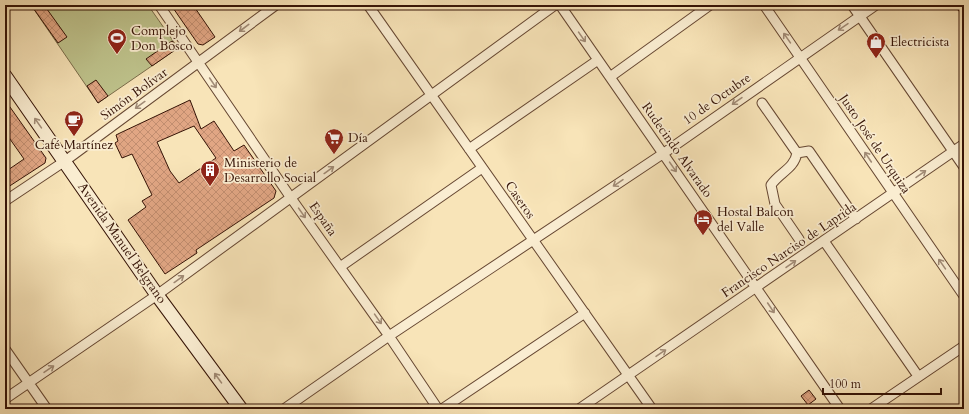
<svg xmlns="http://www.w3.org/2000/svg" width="969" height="414" font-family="Cardo,serif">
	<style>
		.grass { fill: #bfc48d; stroke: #7a6c4a }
		.building { fill: url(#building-cross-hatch); stroke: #351306; fill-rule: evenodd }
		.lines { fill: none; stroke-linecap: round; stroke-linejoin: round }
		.minor-casing { stroke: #664732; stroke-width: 11 }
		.secondary-casing { stroke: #351306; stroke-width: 15 }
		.minor { stroke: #faedd1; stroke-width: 9 }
		.secondary { stroke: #faedd1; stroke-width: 13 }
		.oneway { stroke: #a18b76 }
		.labels { text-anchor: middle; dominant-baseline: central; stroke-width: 3.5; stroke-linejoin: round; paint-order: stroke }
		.poi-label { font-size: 13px; fill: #351306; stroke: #faedd1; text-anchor: start }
		.street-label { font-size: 13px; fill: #351306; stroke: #faedd1 }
	</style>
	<defs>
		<pattern id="building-cross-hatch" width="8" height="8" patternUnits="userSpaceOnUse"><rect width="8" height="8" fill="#e1a684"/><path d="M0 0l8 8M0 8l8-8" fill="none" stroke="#c28e70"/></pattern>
	</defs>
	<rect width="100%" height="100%" fill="#f8e4b8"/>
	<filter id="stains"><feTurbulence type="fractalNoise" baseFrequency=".005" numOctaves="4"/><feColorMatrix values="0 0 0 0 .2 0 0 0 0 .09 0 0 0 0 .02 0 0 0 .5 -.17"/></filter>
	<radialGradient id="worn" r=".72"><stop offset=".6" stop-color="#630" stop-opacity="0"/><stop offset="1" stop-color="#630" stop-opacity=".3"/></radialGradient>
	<path class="grass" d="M31,5H148L178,48L98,103Z"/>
	<path class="building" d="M31,5H44L67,37L58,43Z
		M171,5H193L215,37L203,45L198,44Z
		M172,41L178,48L152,66L146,59Z
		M96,80L108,96L98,103L87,86Z
		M5,100L46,158L45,163L5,189V172L24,159L5,132Z
		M190,100L201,129L214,121L234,151L244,145L276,191L274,198L196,250L197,253L165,274L128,220L146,207L142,201L152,195L132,154L122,158L115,143L118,141L116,135L120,133ZM194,126L216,158L179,183L170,171L157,142Z
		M809,390L816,399L808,405L801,396Z"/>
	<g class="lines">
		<g class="minor-casing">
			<path id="minor" d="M159,5L291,198L389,336L438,409
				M368,5L652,409
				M560,5L840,409
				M764,5L964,296
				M852,5L964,167
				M610,77L710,5
				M762,103L797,153L809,151L856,219
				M469,149L598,60
				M797,153C794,169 780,172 771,185L775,204L799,239
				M5,201L65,161L276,5
				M824,241L918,376
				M340,267L482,168
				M5,349L47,409
				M5,399L157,295L555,5
				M284,409L389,336L664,153L876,5
				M442,409L585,313
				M579,409L964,144
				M871,409L964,346"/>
		</g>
		<g class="secondary-casing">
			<path id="secondary" d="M963,5L964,6
				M5,76L157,295L241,409"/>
		</g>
		<use href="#minor" class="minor"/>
		<use href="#secondary" class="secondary"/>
	</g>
	<defs><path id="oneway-shaft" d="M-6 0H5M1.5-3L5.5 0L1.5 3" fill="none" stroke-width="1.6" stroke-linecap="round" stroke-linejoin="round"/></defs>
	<g class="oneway">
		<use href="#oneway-shaft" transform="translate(843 27) rotate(146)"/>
		<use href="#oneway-shaft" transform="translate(244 28) rotate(143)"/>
		<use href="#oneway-shaft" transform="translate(582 37) rotate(55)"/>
		<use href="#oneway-shaft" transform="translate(787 38) rotate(-125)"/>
		<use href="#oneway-shaft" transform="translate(213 83) rotate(56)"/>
		<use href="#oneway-shaft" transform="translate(737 101) rotate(145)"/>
		<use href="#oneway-shaft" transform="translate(140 105) rotate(144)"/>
		<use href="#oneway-shaft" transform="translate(38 123) rotate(-125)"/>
		<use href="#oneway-shaft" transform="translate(868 157) rotate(-124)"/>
		<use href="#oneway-shaft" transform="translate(673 167) rotate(55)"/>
		<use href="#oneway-shaft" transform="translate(329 170) rotate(-36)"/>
		<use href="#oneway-shaft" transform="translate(921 174) rotate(-35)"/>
		<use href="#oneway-shaft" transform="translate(618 183) rotate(146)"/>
		<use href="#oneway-shaft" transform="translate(302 213) rotate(55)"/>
		<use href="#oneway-shaft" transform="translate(791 264) rotate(-35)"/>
		<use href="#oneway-shaft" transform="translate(942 264) rotate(-125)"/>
		<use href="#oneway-shaft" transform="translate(179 279) rotate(-36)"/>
		<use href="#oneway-shaft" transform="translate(771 308) rotate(56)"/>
		<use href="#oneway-shaft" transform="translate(378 319) rotate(55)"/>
		<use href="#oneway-shaft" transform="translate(661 353) rotate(-34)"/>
		<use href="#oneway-shaft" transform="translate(49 369) rotate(-34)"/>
		<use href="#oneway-shaft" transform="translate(218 378) rotate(-126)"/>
	</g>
	<defs>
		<g id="stadium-pin" transform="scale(1)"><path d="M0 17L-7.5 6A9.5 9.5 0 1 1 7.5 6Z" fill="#8f2418" stroke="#faedd1"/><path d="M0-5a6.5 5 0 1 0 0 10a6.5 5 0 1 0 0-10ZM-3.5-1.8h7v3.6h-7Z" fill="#fff"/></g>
		<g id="shop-pin" transform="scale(1)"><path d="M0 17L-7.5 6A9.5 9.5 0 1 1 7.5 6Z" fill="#8f2418" stroke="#faedd1"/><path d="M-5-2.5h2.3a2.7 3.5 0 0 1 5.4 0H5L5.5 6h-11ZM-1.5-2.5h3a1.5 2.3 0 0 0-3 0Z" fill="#fff"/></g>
		<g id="cafe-pin" transform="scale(1)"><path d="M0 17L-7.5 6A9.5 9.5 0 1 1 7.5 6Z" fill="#8f2418" stroke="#faedd1"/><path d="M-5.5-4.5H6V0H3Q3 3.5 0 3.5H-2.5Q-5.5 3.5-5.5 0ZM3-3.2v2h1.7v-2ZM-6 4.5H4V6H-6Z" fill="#fff"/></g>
		<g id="supermarket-pin" transform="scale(1)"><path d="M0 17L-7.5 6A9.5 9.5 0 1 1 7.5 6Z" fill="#8f2418" stroke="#faedd1"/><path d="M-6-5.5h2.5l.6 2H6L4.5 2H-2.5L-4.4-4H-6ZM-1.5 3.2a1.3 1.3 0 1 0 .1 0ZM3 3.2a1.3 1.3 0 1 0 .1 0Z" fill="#fff"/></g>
		<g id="building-pin" transform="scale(1)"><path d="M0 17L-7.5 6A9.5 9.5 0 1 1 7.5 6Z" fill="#8f2418" stroke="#faedd1"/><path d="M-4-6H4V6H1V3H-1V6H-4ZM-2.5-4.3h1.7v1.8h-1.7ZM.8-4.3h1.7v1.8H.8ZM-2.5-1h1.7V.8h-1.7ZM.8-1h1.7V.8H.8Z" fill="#fff"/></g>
		<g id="hotel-pin" transform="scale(1)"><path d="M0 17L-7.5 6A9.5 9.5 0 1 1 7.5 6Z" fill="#8f2418" stroke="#faedd1"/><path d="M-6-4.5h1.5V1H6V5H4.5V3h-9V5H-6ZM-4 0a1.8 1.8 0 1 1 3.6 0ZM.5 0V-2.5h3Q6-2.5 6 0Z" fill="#fff"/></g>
	</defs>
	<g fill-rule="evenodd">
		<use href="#stadium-pin" x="117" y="38"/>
		<use href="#shop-pin" x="876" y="42"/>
		<use href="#cafe-pin" x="74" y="120"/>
		<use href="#supermarket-pin" x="334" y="138"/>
		<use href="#building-pin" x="210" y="170"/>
		<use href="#hotel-pin" x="703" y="219"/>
	</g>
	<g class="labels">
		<g class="poi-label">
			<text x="131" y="31">Complejo<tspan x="131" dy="15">Don Bosco</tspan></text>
			<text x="890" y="42">Electricista</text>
			<text x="348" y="138">Día</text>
			<text x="74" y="145" text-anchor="middle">Café Martínez</text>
			<text x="224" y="163">Ministerio de<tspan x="224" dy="15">Desarrollo Social</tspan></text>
			<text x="717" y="212">Hostal Balcon<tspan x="717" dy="15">del Valle</tspan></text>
		</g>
		<g class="street-label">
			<text transform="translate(134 94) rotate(-36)">Simón Bolívar</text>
			<text transform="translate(717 99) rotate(-35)">10 de Octubre</text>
			<text transform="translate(875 144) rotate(56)">Justo José de Urquiza</text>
			<text transform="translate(677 150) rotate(55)">Rudecindo Alvarado</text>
			<text transform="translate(520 200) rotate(55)">Caseros</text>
			<text transform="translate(323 219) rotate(55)">España</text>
			<text transform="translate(122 243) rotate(55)">Avenida Manuel Belgrano</text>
			<text transform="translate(789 250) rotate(-34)">Francisco Narciso de Laprida</text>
		</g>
	</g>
	<rect width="969" height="414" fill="none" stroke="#f8e4b8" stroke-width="20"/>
	<rect x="6" y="6" width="957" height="402" fill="none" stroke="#351306" stroke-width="2"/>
	<rect x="10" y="10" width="949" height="394" fill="none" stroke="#351306"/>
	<path d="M823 388v6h118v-6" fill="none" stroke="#351306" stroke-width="2"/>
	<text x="829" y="388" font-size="12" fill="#351306" stroke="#faedd1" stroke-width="3" paint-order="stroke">100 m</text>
	<rect width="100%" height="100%" filter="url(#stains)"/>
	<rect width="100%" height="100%" fill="url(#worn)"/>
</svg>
